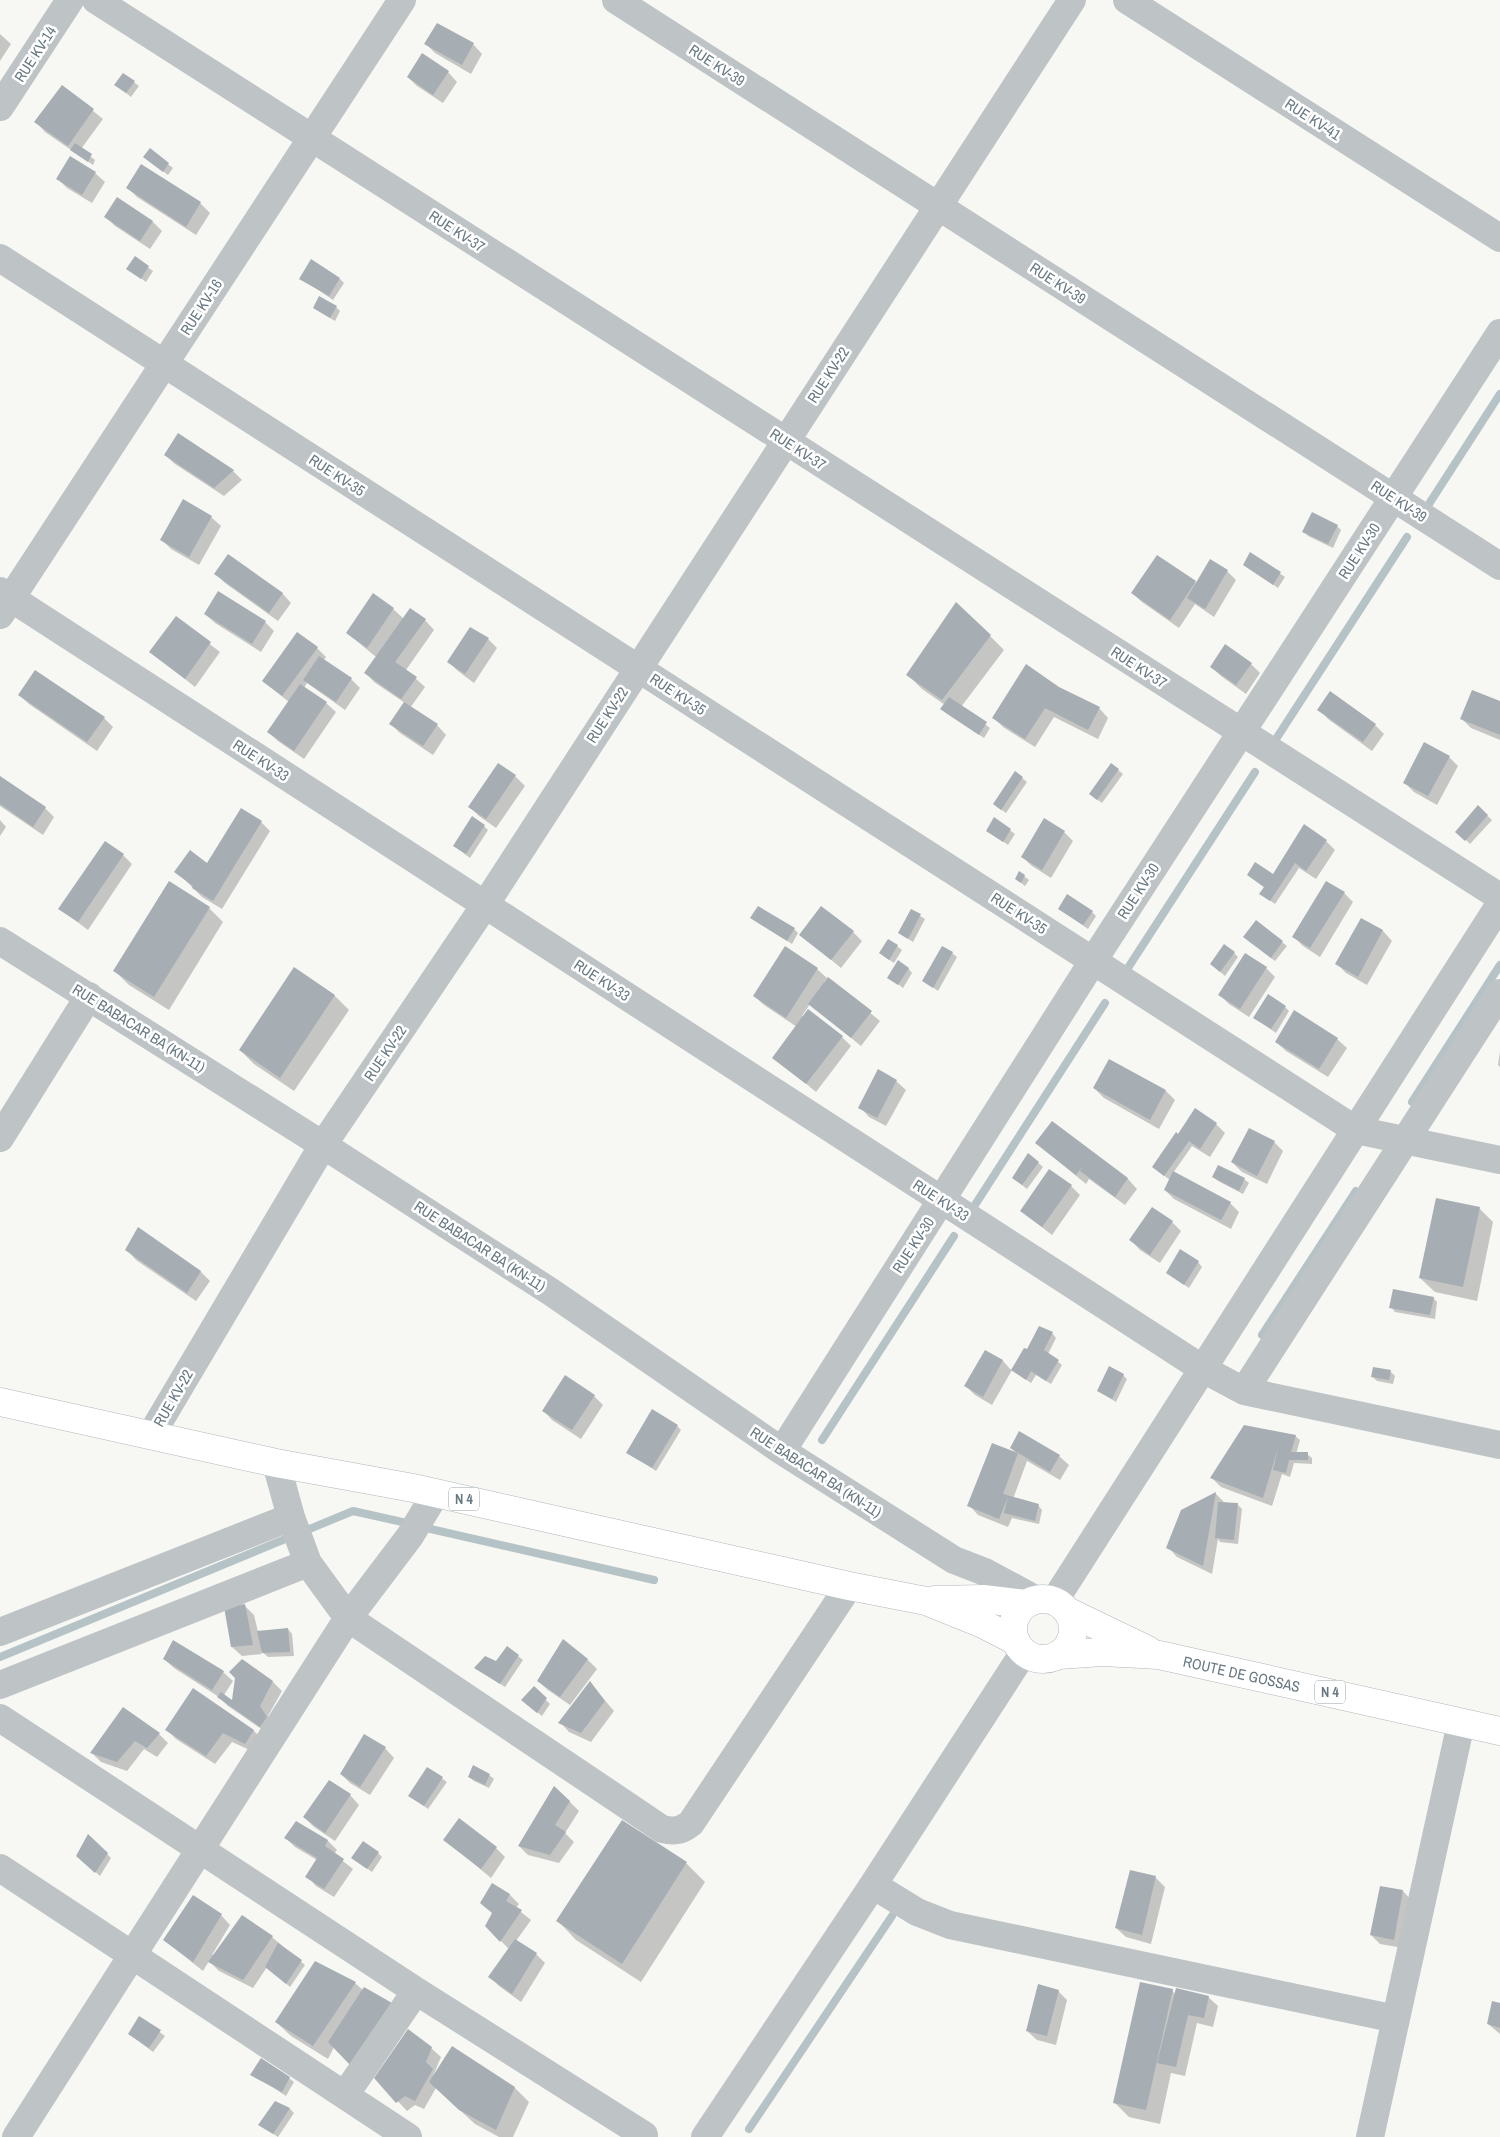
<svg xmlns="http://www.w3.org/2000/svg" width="1500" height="2137" font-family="'Archivo Narrow',sans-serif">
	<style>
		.shadow { fill: #0003 }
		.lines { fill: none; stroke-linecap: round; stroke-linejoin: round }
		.stream { stroke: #b6c3c6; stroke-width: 8 }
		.building { fill: #a6aeb3 }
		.major-casing { stroke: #b2b7ba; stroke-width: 29 }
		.minor { stroke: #bec3c6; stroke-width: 28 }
		.major { stroke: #fff; stroke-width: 28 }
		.labels { text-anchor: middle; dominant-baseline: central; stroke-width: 5; stroke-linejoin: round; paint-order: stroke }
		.shield { fill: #fff; stroke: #95a1a8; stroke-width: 1 }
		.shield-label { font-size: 14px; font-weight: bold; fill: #687983 }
		.street-label { font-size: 15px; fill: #687983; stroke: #fff }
	</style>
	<rect width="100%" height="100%" fill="#f7f7f4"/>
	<path class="shadow" d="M0,34L11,44L0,61Z
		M426,44H473L482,54L471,74L435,53Z
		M423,55L448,72L457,82L443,103L417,86L408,77Z
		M123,74L139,86L131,97L116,85Z
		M62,86L103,119L81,149L95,160L93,165L45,132L36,122Z
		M150,150L173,168L168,175L149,161Z
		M70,157L95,173L105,182L92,203L67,188L57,178Z
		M141,166L200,203L210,213L196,235L137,197L128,188Z
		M106,217L153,222L162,231L150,249L115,226Z
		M135,258L153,271L146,282L128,269Z
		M301,278L340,279L344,283L333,300Z
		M336,307L340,311L335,321L314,308Z
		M178,435L233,471L242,480L224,496L175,464L165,455Z
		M211,517L221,526L199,565L171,549L162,540Z
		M1337,526L1341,530L1333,548L1308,536L1304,531Z
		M1251,554L1285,577L1278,588L1244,565Z
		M1227,571L1236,580L1214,617L1195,604L1179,628L1142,602L1132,593L1195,582L1197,584Z
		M216,574L282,593L291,603L278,621L225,583Z
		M393,609L404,619L425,620L434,630L406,670L425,687L410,708L437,725L446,735L433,755L400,733L391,724L405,703L374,682L365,672L376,657L347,633Z
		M205,614L265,622L274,631L261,652L215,623Z
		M176,618L220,652L195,687L151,652Z
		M990,636L1004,650L961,707L990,728L984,738L946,713L942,709L945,705L922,689L908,675Z
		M488,639L497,648L474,683L458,671L448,662Z
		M317,648L326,657L324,660L351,679L360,688L345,710L307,683L304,688L326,703L336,712L304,759L278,741L268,732L289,702L263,681Z
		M1251,664L1260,673L1246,694L1221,676L1211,667Z
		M1058,688L1099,708L1108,718L1098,739L1054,717L1035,747L1003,727L993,717Z
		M19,695L104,718L113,727L97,751L29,704Z
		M1500,702V740L1471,728L1462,719Z
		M1319,709L1375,725L1384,734L1372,751L1328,719Z
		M1449,757L1458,766L1437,805L1414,792L1404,782Z
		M498,765L515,776L525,786L496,828L479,816L470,807Z
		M1112,765L1123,774L1102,803L1095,798Z
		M1016,773L1027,782L1006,813L999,808Z
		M0,777L45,808L54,817L43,835L0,806Z
		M1478,807L1492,820L1470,844L1457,831Z
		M994,819L1015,834L1008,845L987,830Z
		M0,820L6,827L0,836Z
		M261,822L270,831L222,909L202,897L176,871L207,865Z
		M484,826L488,830L470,858L454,846Z
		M1064,832L1073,841L1051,878L1032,866L1022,857Z
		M1326,841L1335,850L1316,879L1299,868L1275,904L1261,894L1265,888L1248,875L1273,876Z
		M123,855L132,864L88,930L60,909Z
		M1024,876L1029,880L1025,886L1016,879Z
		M1344,893L1353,902L1320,957L1303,946L1294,937Z
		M209,908L223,922L169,1010L129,985L115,971Z
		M1059,909L1092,912L1096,916L1088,929Z
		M911,910L925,919L913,942L899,933Z
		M752,918L794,929L798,933L792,944Z
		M1361,919L1383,931L1392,941L1367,985L1346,973L1337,964Z
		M1256,922L1287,946L1275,961L1249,941Z
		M853,932L862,941L841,968L801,935Z
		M889,940L902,950L894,963L885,957Z
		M952,953L957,957L938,991L924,981Z
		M1234,953L1238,957L1225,976L1211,964Z
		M294,968L335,996L349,1010L294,1091L254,1064L240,1050Z
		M908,968L912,973L903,988L889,977Z
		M1266,968L1275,977L1249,1017L1229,1004L1220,995Z
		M817,969L827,978L824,982L825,984L829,979L880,1021L861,1046L810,1004L802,1016L842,1037L851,1046L816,1092L774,1057L797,1027L764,1005L754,996Z
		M1285,1007L1289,1011L1276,1033L1255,1018Z
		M1337,1039L1347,1048L1328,1077L1286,1051L1276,1042Z
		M1500,1051V1067L1498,1065Z
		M1110,1060L1166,1091L1175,1100L1159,1129L1104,1098L1094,1088Z
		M896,1081L906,1090L886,1126L869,1117L860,1107Z
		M1053,1122L1128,1179L1137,1189L1125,1205L1089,1179L1086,1184L1036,1143Z
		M1216,1124L1225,1133L1210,1157L1192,1146L1173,1173L1230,1203L1239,1212L1231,1229L1174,1199L1165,1190L1170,1180L1158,1171L1176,1135Z
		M1274,1142L1283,1151L1267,1184L1242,1172L1232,1162Z
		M1029,1155L1043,1167L1027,1189L1013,1178Z
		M1213,1177L1244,1179L1249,1183L1243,1194L1218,1181Z
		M1071,1186L1080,1195L1052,1235L1021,1211Z
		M1479,1208L1493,1222L1477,1301L1435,1292L1420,1278Z
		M1172,1222L1181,1231L1160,1263L1140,1250L1131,1240Z
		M139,1228L201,1272L210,1281L196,1301L136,1260L127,1250Z
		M1198,1262L1202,1267L1189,1288L1167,1273Z
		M1433,1298L1437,1302L1435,1319L1395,1312L1391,1307Z
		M1052,1333L1056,1338L1048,1354L1062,1365L1051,1384L1036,1375L1031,1383L1012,1370L992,1405L975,1395L966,1386L986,1351L1003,1361L1012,1371L1027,1351Z
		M1391,1372L1395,1376L1393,1384L1377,1381L1373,1377Z
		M1123,1375L1127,1379L1116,1402L1098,1391Z
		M594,1396L603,1405L581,1439L552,1420L543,1410Z
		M677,1426L681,1430L656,1471L628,1452Z
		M1245,1426L1295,1436L1300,1440L1296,1454H1307L1312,1458V1464L1294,1463L1290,1477L1282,1474L1272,1506L1221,1487L1212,1478Z
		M1011,1448L1059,1456L1069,1465L1060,1480L1027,1461L1013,1499L1038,1505L1042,1510L1039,1524L1012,1518L1008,1527L978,1515L969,1505L1017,1454Z
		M1215,1493L1224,1502L1238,1505L1242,1509L1238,1544L1220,1542L1218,1539L1212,1574L1177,1557L1168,1547Z
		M245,1606L254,1615L258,1632L288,1629L292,1634L294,1656L268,1657L261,1651L262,1654L242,1656L232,1647Z
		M174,1642L223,1672L233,1681L224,1695L233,1702L243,1660L273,1682L282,1691L268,1716L276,1727L270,1735L228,1706L219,1697L174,1668L164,1659Z
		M518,1656L523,1660L505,1687L476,1668Z
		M587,1659L597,1669L570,1705L548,1690L538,1681Z
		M590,1683L614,1711L591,1742L569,1732L560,1722Z
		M534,1688L550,1704L542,1716L526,1704Z
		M193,1690L254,1731L263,1740L254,1752L232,1742L215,1764L176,1739L167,1730Z
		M159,1734L168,1743L157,1757L144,1749L127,1771L101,1762L92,1753Z
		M385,1748L394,1758L370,1795L350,1783L341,1774Z
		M427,1768L447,1782L428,1809L410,1796Z
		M489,1775L494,1779L489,1788L474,1781L469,1777Z
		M350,1795L359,1805L335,1841L314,1827L304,1817Z
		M569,1801L579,1811L565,1833L574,1842L559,1863L528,1855L519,1846Z
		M622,1821L686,1863L705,1882L641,1982L576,1940L558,1921Z
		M296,1822L328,1841L337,1850L334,1854L353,1869L334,1897L316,1886L307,1876L317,1860L295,1847L286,1838Z
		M89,1836L111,1858L100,1876L78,1856Z
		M445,1840L496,1848L505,1857L491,1878Z
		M378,1853L382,1857L372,1872L353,1858Z
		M1131,1871L1156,1878L1165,1887L1151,1944L1126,1937L1116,1928Z
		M493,1884L510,1895L519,1904L516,1908L531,1920L516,1941L536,1954L545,1963L521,2002L499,1986L490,1977L509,1949L486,1926L493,1914Z
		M1403,1891L1412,1901L1403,1948L1380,1944L1371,1935Z
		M221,1915L230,1925L212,1955L272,1937L305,1965L290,1987L267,1967L253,1988L219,1971L209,1961L203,1971L164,1940Z
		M355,1983L363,1990L328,2059L291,2036L276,2022Z
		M1172,1990L1175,1994L1208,1997L1218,2006L1213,2027L1197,2023L1185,2076L1171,2073L1160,2124L1129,2117L1115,2103Z
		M1058,1991L1067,2000L1056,2045L1037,2040L1027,2031Z
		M1500,2005V2034L1488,2024Z
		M140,2018L165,2036L153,2052L129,2034Z
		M431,2048L441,2057L433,2076L515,2088L529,2102L513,2137H499L475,2124L436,2088L424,2109L415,2105L407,2111L376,2078Z
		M252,2074L289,2078L294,2082L286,2096Z
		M276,2103L290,2109L294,2113L278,2137L260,2125Z"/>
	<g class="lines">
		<path class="stream" d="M1427,507L1500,394
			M1276,739L1407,537
			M1124,974L1255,772
			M1412,1102L1500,965
			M973,1208L1105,1003
			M1262,1335L1356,1191
			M822,1440L954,1236
			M422,1527L654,1580
			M0,1657L353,1511L411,1524
			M749,2129L892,1916"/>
	</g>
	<path class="building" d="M437,23L474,43L462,65L424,44Z
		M422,53L449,71L433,95L407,77Z
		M123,73L135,81L126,93L114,85Z
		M62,85L94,109L68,146L34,122Z
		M75,143L92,154L88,162L70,150Z
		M150,148L169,163L163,172L143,157Z
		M70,156L96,172L82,195L56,179Z
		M141,164L201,202L186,227L126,188Z
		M117,197L153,221L140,241L104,217Z
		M135,256L149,266L141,279L126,269Z
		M311,259L340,278L329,296L299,279Z
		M319,296L337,306L330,318L313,308Z
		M178,433L234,470L214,488L164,455Z
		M183,499L212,516L189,557L160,540Z
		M1312,512L1338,525L1328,544L1302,532Z
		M1250,552L1281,572L1273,585L1243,565Z
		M228,554L283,593L269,613L214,574Z
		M1157,555L1196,581L1170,620L1131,593Z
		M1210,559L1228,570L1205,609L1187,598Z
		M218,591L266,621L252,644L204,614Z
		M373,593L394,608L367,648L346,633Z
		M956,602L991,635L942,700L906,675Z
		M410,608L426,619L395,662L417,677L401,699L364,673Z
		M176,616L211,642L185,679L149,652Z
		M470,627L489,638L465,674L447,662Z
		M297,632L318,647L282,696L262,681Z
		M1225,644L1252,663L1236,685L1210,667Z
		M319,656L352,678L336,702L303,680Z
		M1026,664L1059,687L1100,707L1088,730L1045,708L1025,739L992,718Z
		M35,670L105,717L87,742L18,695Z
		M300,684L327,702L294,751L267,732Z
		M1472,690L1500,701V735L1460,719Z
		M1330,691L1376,724L1363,742L1317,710Z
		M949,697L987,722L979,735L940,709Z
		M404,702L438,724L423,746L389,724Z
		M1424,742L1450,756L1428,796L1403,783Z
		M498,763L516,775L486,819L468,807Z
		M1111,763L1119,769L1097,800L1089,794Z
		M1015,771L1023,777L1001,810L993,804Z
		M0,776L46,807L33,827L0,804Z
		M1478,805L1488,815L1465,841L1455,832Z
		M241,808L262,821L213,901L192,888L193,886L174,872L190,850L207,863Z
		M472,816L485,825L466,854L453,846Z
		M994,817L1011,829L1003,842L986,831Z
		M1044,818L1065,831L1042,870L1021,857Z
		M1304,824L1327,840L1306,871L1295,863L1270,901L1259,894L1264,887L1247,875L1255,862L1273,874Z
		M105,841L124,854L78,922L58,909Z
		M1019,871L1025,875L1021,883L1015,879Z
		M169,881L210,907L154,997L113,971Z
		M1326,881L1345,892L1310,948L1292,937Z
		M1067,894L1093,911L1083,925L1058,909Z
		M758,906L795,928L787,941L750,918Z
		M821,906L854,931L831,960L799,935Z
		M911,909L921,914L908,939L898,933Z
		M1361,918L1383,930L1358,977L1335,964Z
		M1256,920L1283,941L1271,958L1243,937Z
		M888,939L898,945L889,960L879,953Z
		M1224,944L1235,952L1220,972L1210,964Z
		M785,946L818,968L786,1018L753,996Z
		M942,946L953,952L933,988L922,981Z
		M1245,953L1267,967L1240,1009L1218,995Z
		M898,960L909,968L898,985L887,978Z
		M294,967L335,995L280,1078L239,1050Z
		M828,977L872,1011L851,1038L808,1004Z
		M1268,994L1286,1006L1271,1029L1253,1018Z
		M808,1009L843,1036L806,1084L772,1058Z
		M1294,1010L1338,1038L1319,1069L1275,1042Z
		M1109,1059L1166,1090L1150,1120L1093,1088Z
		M878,1069L897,1080L877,1118L858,1108Z
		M1195,1108L1217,1123L1200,1149L1189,1141L1164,1176L1152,1167L1176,1132L1178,1134Z
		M1052,1121L1128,1178L1115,1197L1080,1171L1083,1166L1076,1175L1035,1143Z
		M1249,1128L1275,1141L1257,1176L1231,1162Z
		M1028,1153L1039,1162L1022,1185L1012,1178Z
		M1218,1165L1245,1178L1239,1191L1212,1177Z
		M1049,1169L1072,1185L1042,1227L1020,1211Z
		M1173,1171L1231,1202L1221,1220L1164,1190Z
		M1436,1198L1480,1207L1463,1287L1419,1278Z
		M1152,1207L1173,1221L1150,1255L1129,1240Z
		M138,1227L201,1271L187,1293L125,1250Z
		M1180,1249L1199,1261L1184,1285L1166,1273Z
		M1393,1289L1434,1297L1430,1315L1389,1308Z
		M1039,1326L1053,1332L1044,1350L1059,1360L1046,1381L1031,1371L1026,1380L1011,1370L1024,1348L1027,1349Z
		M985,1350L1003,1360L983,1397L964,1386Z
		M1109,1366L1124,1374L1112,1399L1097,1391Z
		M1373,1367L1391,1370L1389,1380L1371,1377Z
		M565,1375L595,1395L572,1430L542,1411Z
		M652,1409L678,1425L652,1468L626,1453Z
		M1244,1425L1296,1435L1291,1452H1308V1460H1289L1286,1473L1273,1470L1278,1448L1263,1498L1210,1478Z
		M1019,1431L1060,1455L1050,1472L1010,1448Z
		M992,1443L1018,1453L1003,1494L1039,1504L1035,1521L1004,1513L1008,1497L999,1519L967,1506Z
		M1216,1492L1203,1566L1166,1548L1181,1510Z
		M1218,1502L1238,1503L1234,1540L1215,1538Z
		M245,1604L253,1645L231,1647L224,1607Z
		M288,1628L290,1652L262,1653L257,1631Z
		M563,1639L588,1659L560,1697L537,1681Z
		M173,1640L224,1671L212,1690L163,1659Z
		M507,1646L519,1655L500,1684L474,1668L485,1656L496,1661Z
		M242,1659L273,1681L260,1706L267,1717L260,1727L217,1697L221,1692L232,1700L235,1678L229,1672Z
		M590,1681L605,1701L581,1733L558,1723Z
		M534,1686L547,1698L537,1713L521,1700Z
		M193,1688L254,1730L245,1744L223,1733L206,1756L165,1730Z
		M123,1707L160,1733L147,1748L135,1741L117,1762L90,1753Z
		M364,1734L386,1747L360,1787L340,1774Z
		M473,1765L490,1774L485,1785L468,1777Z
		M427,1767L443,1777L424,1806L408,1796Z
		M329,1780L351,1794L325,1833L303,1817Z
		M554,1786L570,1801L555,1825L566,1832L550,1855L518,1846Z
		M459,1818L497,1847L481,1869L443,1840Z
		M622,1820L687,1862L622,1964L556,1921Z
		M296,1821L328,1840L325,1846L344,1859L324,1889L305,1877L317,1858L284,1838Z
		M88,1834L108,1853L95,1873L76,1856Z
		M363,1841L379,1852L367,1869L351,1858Z
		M1130,1870L1156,1876L1142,1935L1115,1928Z
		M492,1883L510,1894L506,1901L522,1910L500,1942L485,1926L492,1913L480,1903Z
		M1380,1886L1403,1890L1394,1940L1370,1935Z
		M193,1895L222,1914L193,1962L163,1940Z
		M242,1915L273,1936L243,1980L208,1962Z
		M515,1939L537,1953L512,1994L488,1977Z
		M278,1943L302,1960L286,1984L265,1967Z
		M315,1961L356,1982L313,2046L275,2022Z
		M1140,1982L1173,1989L1146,2110L1113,2103Z
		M1038,1984L1059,1990L1047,2036L1026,2031Z
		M364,1987L392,2003L351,2066L328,2042Z
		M1176,1988L1209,1996L1204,2018L1188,2015L1176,2067L1157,2063Z
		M1492,2001L1500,2003V2028L1487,2024Z
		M139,2016L161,2030L149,2048L128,2034Z
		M408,2029L432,2047L426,2062L433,2069L415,2101L405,2096L396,2103L374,2078Z
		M452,2046L515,2087L496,2130L459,2110L429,2082Z
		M261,2058L290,2077L282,2092L250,2075Z
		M275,2101L290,2108L273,2134L258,2125Z"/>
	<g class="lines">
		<g class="major-casing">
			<g id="major">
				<path d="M0,1402L276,1463L413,1488L849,1586L926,1601L983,1624L1016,1641"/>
				<circle cx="1043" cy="1629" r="30"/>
				<path d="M935,1600L983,1599L1025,1604"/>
				<path d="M1067,1611L1148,1650"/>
				<path id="s1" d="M1058,1655L1103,1652L1159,1655L1500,1731"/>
			</g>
		</g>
		<path class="minor" d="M96,0L1500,897
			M616,0L1500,566
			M1127,0L1500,238
			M0,107L70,0
			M0,258L1356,1130L1500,1160
			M0,591L1203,1369L1244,1391L1500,1445
			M0,615L402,0
			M0,941L323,1145L551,1292L782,1451L954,1560L985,1572L1035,1599
			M0,1138L89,996
			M1244,1391L1500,993
			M151,1435L323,1145L485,905L1072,0
			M782,1451L1093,961L1500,333
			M276,1463L291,1517L308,1563L348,1618L662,1829C674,1832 681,1831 691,1823L849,1586
			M1055,1600L1500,904
			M0,1632L291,1517
			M0,1685L308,1563
			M0,1718L416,1991L644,2135
			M0,1868L408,2137
			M873,1885L917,1912L950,1925L1396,2019
			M345,2095L416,1991
			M16,2137L348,1618L410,1536L436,1493
			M705,2137L873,1885L1024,1652
			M1370,2137L1461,1723"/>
		<use href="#major" class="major"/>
	</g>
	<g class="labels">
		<g class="shield">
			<rect x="449" y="1487.5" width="30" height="23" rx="4"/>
			<rect x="1315" y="1680.5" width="30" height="23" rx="4"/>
		</g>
		<g class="shield-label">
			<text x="464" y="1499">N 4</text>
			<text x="1330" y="1692">N 4</text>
		</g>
		<g class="street-label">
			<text transform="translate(35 54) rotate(-57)">RUE KV-14</text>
			<text transform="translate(717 65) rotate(33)">RUE KV-39</text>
			<text transform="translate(1313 119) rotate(33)">RUE KV-41</text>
			<text transform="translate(457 231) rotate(33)">RUE KV-37</text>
			<text transform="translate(1058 283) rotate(33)">RUE KV-39</text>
			<text transform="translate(201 307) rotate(-57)">RUE KV-16</text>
			<text transform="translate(828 375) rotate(-57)">RUE KV-22</text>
			<text transform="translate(798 449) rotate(33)">RUE KV-37</text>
			<text transform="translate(337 475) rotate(33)">RUE KV-35</text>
			<text transform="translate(1399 501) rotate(33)">RUE KV-39</text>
			<text transform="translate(1359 551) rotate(-57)">RUE KV-30</text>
			<text transform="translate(1139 667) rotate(33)">RUE KV-37</text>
			<text transform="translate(678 694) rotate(33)">RUE KV-35</text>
			<text transform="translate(607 715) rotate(-57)">RUE KV-22</text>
			<text transform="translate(261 760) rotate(33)">RUE KV-33</text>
			<text transform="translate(1138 891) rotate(-57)">RUE KV-30</text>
			<text transform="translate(1019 913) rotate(33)">RUE KV-35</text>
			<text transform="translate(602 980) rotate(33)">RUE KV-33</text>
			<text transform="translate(139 1028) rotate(32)">RUE BABACAR BA (KN-11)</text>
			<text transform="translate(385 1053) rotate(-56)">RUE KV-22</text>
			<text transform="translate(941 1200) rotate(33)">RUE KV-33</text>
			<text transform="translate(913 1245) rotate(-57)">RUE KV-30</text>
			<text transform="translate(480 1246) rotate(33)">RUE BABACAR BA (KN-11)</text>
			<text transform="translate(173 1398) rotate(-60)">RUE KV-22</text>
			<text transform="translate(816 1472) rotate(33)">RUE BABACAR BA (KN-11)</text>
			<text stroke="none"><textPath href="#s1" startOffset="186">ROUTE DE GOSSAS</textPath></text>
		</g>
	</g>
</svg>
